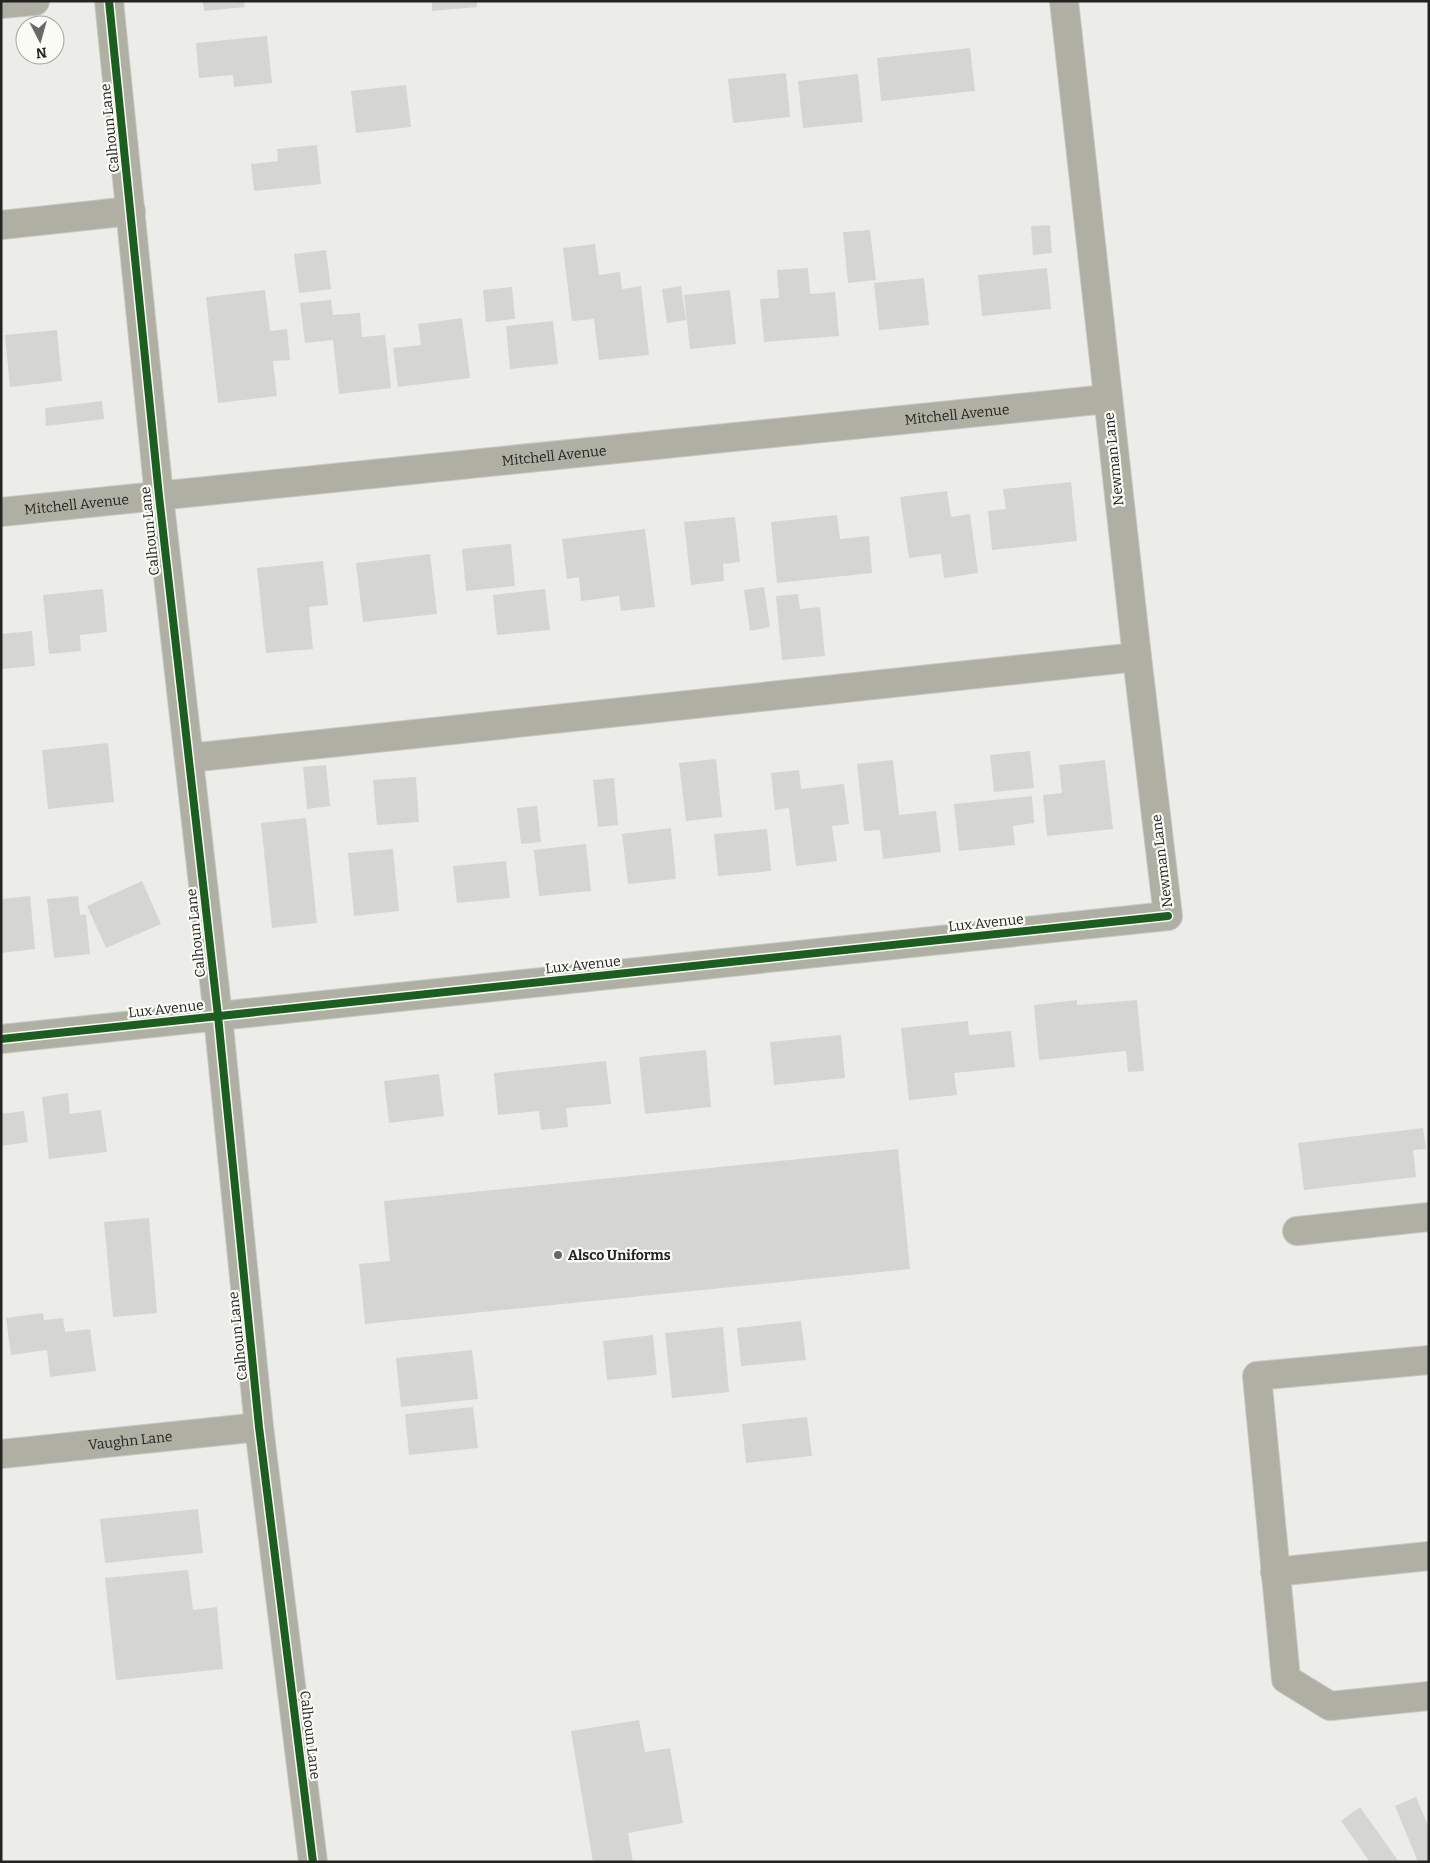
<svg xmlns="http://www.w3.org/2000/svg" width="1430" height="1863" font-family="Bitter,serif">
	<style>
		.building { fill: #d5d6d4 }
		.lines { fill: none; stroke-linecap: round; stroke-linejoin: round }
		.minor-casing { stroke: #c8c8c6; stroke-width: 30 }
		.minor { stroke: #afb0a3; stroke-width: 28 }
		.cycleway-casing { stroke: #fafbf5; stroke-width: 11 }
		.cycleway { stroke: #1b5e20; stroke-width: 8 }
		.poi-dot { fill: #696a68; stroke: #fafbf5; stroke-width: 2 }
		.labels { text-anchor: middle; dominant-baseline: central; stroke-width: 4.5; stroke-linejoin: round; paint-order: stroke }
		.street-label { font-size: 14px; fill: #232422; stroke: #fafbf5 }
		.poi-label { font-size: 14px; font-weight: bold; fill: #232422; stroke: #fafbf5; text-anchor: start }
	</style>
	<rect width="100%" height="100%" fill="#ecede9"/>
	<path class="building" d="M203,1H244L245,7L204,11Z
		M432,1H477V7L432,11Z
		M267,36L272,83L234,87L233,75L199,78L196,43Z
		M970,48L975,91L881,101L877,58Z
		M786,73L790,117L733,123L728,79Z
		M858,74L863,122L803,128L798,81Z
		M406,85L411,127L356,133L351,91Z
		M317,145L321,184L254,191L251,164L278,161L277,149Z
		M1050,225L1052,253L1033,255L1031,226Z
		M870,230L876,280L848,283L843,232Z
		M595,244L599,275L620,272L622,289L641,286L649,355L599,360L594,319L572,321L563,248Z
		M326,250L331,289L299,293L294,254Z
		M808,268L810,294L835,292L839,336L764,342L760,299L779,298L777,270Z
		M1047,268L1051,309L982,316L978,275Z
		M924,278L929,325L879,330L874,283Z
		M681,286L686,320L667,323L662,289Z
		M512,287L515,319L486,322L483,290Z
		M265,290L270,331L287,329L290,360L273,361L277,396L218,403L206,297Z
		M730,290L736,344L690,349L684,295Z
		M331,300L333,315L360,313L362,337L385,335L391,388L339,394L333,340L305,343L300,303Z
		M462,318L470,378L398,387L393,348L421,345L418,324Z
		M553,321L558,364L510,369L506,326Z
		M57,330L62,381L10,387L5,335Z
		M102,401L104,419L46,426L45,408Z
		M1071,482L1077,541L992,550L988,511L1006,509L1003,489Z
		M947,491L951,517L970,514L978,573L944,578L941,554L909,558L900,497Z
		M837,515L840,539L869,536L872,573L777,583L771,522Z
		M735,517L740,562L723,564L724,581L691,585L684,522Z
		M645,529L655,607L621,611L619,596L581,601L579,577L567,579L562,539Z
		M511,544L515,586L466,591L462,549Z
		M430,554L437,614L363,622L356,563Z
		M323,561L328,605L309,607L313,649L266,653L257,568Z
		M764,587L770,627L750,631L744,590Z
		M103,589L107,632L80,635L81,651L49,654L43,595Z
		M545,589L550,630L497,635L493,595Z
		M798,594L800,609L820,607L825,656L782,660L776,596Z
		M32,631L35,666L1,669V634Z
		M108,743L114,802L48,809L42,750Z
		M1030,751L1034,788L994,792L990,755Z
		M716,759L722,817L686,821L679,763Z
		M893,760L899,815L936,811L941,852L883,859L880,830L864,831L857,764Z
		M1105,760L1113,829L1047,836L1043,795L1062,793L1059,765Z
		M326,765L330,806L307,809L303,767Z
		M799,770L801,789L844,784L849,824L832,826L837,861L796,866L789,808L775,810L771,773Z
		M416,777L419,822L377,825L373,780Z
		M614,778L618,825L598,827L593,780Z
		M1032,796L1034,823L1013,826L1015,845L959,851L954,804Z
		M537,806L541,842L521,844L517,808Z
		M306,818L317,923L272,928L261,823Z
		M671,828L676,879L628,884L622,834Z
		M767,829L771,871L718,876L714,834Z
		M586,844L591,891L539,896L534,850Z
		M393,849L399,911L354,916L348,853Z
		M506,861L510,898L457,903L453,866Z
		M142,881L161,924L106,948L87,906Z
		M30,896L35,949L1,953V899Z
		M78,896L80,915L86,914L90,954L54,958L47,899Z
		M1077,1000V1005L1137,1000L1144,1071L1128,1072L1126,1051L1039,1060L1034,1005Z
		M968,1021L969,1035L1011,1031L1015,1067L954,1073L957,1095L909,1100L901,1028Z
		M841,1035L845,1078L774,1085L770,1042Z
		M706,1050L711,1107L645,1114L639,1057Z
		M606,1061L611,1104L566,1108L568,1127L541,1130L539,1111L498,1115L494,1073Z
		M439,1074L444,1116L389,1123L384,1081Z
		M68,1093L70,1114L101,1110L107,1152L49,1159L42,1097Z
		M24,1111L28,1142L1,1146V1114Z
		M1423,1128L1426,1149L1413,1150L1416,1177L1304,1190L1298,1143Z
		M898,1149L910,1269L365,1324L359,1264L390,1261L384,1201Z
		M149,1218L157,1313L113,1317L104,1222Z
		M43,1313L44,1320L63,1318L65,1332L90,1329L96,1371L50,1377L47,1350L11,1355L6,1318Z
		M801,1321L806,1360L741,1366L737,1328Z
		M723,1327L729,1392L672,1398L665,1333Z
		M653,1335L657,1375L607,1380L603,1341Z
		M472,1350L478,1399L401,1407L396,1358Z
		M473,1407L478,1448L409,1455L405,1414Z
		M807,1417L812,1456L746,1463L742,1424Z
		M198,1509L203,1553L105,1563L100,1519Z
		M188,1570L193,1610L217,1607L223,1669L116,1680L105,1578Z
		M639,1720L645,1752L670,1748L683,1823L628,1833L633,1862H593L571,1731Z
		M1416,1797L1429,1828V1862H1418L1395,1806Z
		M1360,1807L1399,1862H1370L1341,1821Z"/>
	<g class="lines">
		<g class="minor-casing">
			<g id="minor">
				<path d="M109,1L159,496L218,1016L259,1427L313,1862"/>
				<path d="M1,4L35,1"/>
				<path d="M1,225L131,211"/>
				<path id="s1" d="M1,512L1107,399"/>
				<path d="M189,758L1137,657"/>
				<path d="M1,1039L1168,916L1137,657L1064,1"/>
				<path d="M1297,1231L1429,1217"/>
				<path d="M1429,1360L1257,1376L1286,1679L1330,1706L1429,1696"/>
				<path id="s2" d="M1,1454L259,1427"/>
				<path d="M1275,1572L1429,1556"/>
			</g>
		</g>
		<use href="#minor" class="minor"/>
		<g class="cycleway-casing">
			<path id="cycleway" d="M109,1L159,496L218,1016L259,1427L313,1862
				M1,1039L1168,916"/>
		</g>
		<use href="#cycleway" class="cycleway"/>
	</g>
	<circle class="poi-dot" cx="558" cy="1255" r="5"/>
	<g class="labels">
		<g class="street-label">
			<text transform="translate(110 128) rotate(-96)">Calhoun Lane</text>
			<text stroke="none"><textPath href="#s1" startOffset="961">Mitchell Avenue</textPath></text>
			<text stroke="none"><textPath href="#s1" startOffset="556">Mitchell Avenue</textPath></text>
			<text transform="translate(1114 459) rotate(-96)">Newman Lane</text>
			<text stroke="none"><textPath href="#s1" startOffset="76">Mitchell Avenue</textPath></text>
			<text transform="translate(150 531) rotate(-96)">Calhoun Lane</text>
			<text transform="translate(1162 861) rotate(-97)">Newman Lane</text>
			<text transform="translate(986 923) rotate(-6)">Lux Avenue</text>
			<text transform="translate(196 933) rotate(-96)">Calhoun Lane</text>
			<text transform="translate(583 965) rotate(-6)">Lux Avenue</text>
			<text transform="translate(166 1009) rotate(-6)">Lux Avenue</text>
			<text transform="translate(238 1336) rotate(-96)">Calhoun Lane</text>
			<text stroke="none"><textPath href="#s2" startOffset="130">Vaughn Lane</textPath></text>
			<text transform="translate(310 1735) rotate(83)">Calhoun Lane</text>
		</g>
		<g class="poi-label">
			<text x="568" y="1255">Alsco Uniforms</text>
		</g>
	</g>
	<rect width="1430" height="1863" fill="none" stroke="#232422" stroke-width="5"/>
	<g transform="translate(40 40) rotate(174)"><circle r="24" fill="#fafbf5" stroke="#a4a5a1"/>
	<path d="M0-4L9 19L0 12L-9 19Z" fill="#696a68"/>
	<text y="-8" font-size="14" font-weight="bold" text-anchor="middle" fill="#232422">N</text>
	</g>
</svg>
